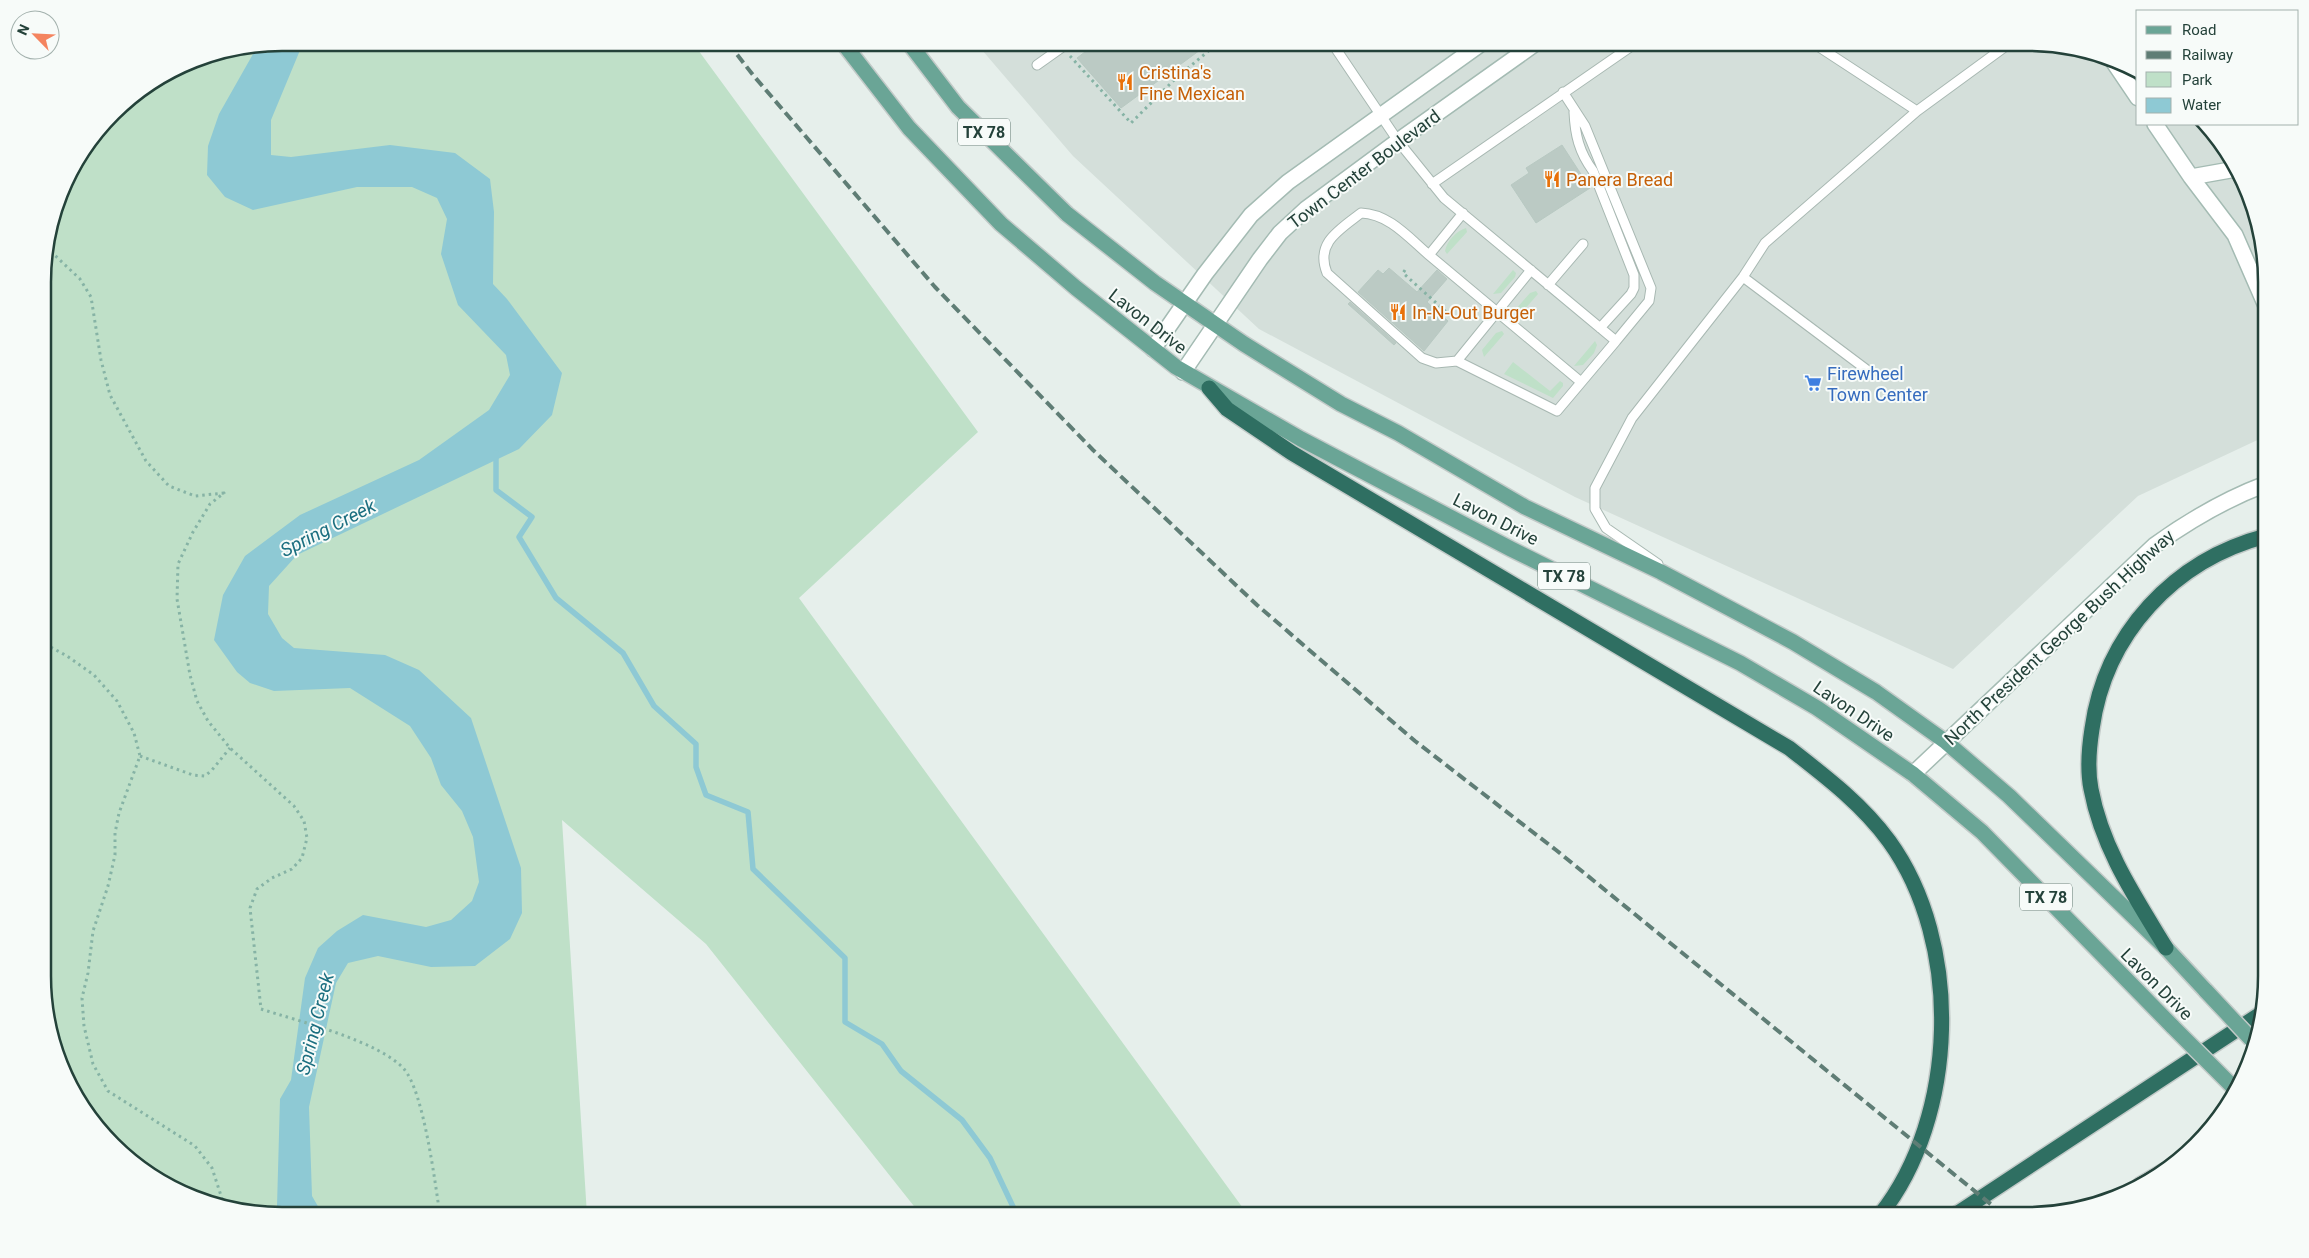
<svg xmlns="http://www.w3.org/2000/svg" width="2309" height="1258" font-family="Roboto,sans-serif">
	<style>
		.built { fill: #d4dfda }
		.green { fill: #bfe0c8 }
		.water { fill: #8ec9d4 }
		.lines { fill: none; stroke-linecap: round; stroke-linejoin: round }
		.stream { stroke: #8ec9d4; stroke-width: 5.5 }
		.building { fill: #bbcac4; stroke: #b8c9c2 }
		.lane-casing { stroke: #a8b8b2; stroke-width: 11 }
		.secondary-casing { stroke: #a4bbb3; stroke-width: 18 }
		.primary-casing { stroke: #c2cac8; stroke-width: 18 }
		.highway-casing { stroke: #c2cac8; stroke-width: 18 }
		.path { stroke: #86b3a5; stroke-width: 3; stroke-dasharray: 2.5 4; stroke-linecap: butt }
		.lane { stroke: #fff; stroke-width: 9 }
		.secondary { stroke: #fff; stroke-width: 15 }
		.primary { stroke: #6aa596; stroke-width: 15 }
		.highway { stroke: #2f6f62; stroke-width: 15 }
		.rail { stroke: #5f7d75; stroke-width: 4; stroke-dasharray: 10 5; stroke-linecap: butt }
		.primary-bridge-casing { stroke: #c2cac8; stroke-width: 18; stroke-linecap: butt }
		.primary-bridge { stroke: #6aa596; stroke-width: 15 }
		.labels { text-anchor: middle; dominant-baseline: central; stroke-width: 4; stroke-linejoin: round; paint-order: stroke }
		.shield { fill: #f7fbf9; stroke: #637a73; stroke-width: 1 }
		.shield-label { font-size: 16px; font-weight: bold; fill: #24423a }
		.food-label { font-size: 18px; fill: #c56008; stroke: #f7fbf9; text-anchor: start }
		.street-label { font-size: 18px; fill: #24423a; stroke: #f7fbf9 }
		.shop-label { font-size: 18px; fill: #366cbe; stroke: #f7fbf9; text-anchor: start }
		.water-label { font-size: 19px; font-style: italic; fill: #1c6f80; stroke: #f7fbf9 }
		.rim { fill: none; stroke: #24423a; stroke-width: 2.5 }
	</style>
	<rect width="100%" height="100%" fill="#e6efeb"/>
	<path class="built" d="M976,43H2027L2089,51L2138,71V124H2199L2226,149L2254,206L2266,266V436L2138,496L1953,669L1575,497L1259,329L1073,156Z"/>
	<path class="green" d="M282,43H693L978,432L799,598L1248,1215H921L706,944L562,820L587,1215H282L220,1207L163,1184L83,1109L45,1007V251L67,176L124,102L191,61Z
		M1466,228L1467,232L1447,254L1445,251C1447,241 1456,231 1466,228Z
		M1513,270L1516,273L1515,277L1501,293L1493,294Z
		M1536,291L1538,294L1518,317L1516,309L1530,293Z
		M1502,331L1504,334L1484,357L1482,350L1496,333Z
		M1595,341L1597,345L1594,353L1583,365L1574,366Z
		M1513,362L1550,391L1560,381L1563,383V386L1553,398L1504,374Z"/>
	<path class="water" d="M282,43H303L271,120V155L291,157L390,145L455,153L490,179L494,212L493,284L507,299L562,373L552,415L519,449L297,555L269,586L268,614L282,638L294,648L385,655L419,670L471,718L521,868L522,913L510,939L475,966L431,967L378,956L348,963L336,983L309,1107L312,1196L323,1215H279L277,1206L280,1099L291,1080L305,978L318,948L337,931L363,915L426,927L451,920L472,901L479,882L473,837L462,811L441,785L431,758L410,726L350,688L274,691L250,683L237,672L214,640L223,595L245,556L300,515L419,460L489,410L510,375L506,355L458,305L441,254L447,219L437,198L412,187H357L253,210L225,197L207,175L208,146L219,114L257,47Z"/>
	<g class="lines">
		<path class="stream" d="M496,453V490L532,517L519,537L556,598L623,653L654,706L696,744V767L706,795L748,812L753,869L845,958V1022L882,1044L901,1071L962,1120L990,1158L1017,1215"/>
	</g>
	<path class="building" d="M1098,42H1211L1121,108L1077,58Z
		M1562,145L1590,188L1536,223L1511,185L1529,173L1526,168Z
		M1389,268L1417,292L1437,270L1447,279L1427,302L1448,321L1424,351L1358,292L1378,270L1383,274Z
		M1350,302L1396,343L1394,345L1348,304Z"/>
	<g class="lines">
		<g class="lane-casing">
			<path id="lane" d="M1332,43L1398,141L1444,198L1616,341L1557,411L1457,361L1436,363L1422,358L1327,273C1315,243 1339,230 1361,213C1389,214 1408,237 1429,255
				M1813,43L1917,111L2010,43
				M1037,65L1068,43
				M1563,92L1585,126L1651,288L1649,301L1616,341
				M1574,112C1575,135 1579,152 1593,171L1634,275V288L1631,294L1600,328
				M1432,184L1636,43
				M1463,213L1429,255L1581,382
				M1743,277L1871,373
				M1548,285L1583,244
				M1457,361L1531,270
				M1658,564L1606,528L1595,509V488L1632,418L1743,277L1765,243L1917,111"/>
		</g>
		<g class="secondary-casing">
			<path id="secondary" d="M2113,61L2138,98
				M2155,124L2191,177L2235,235L2266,306
				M2191,177L2236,169
				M1153,349L1205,274L1251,215L1288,182L1482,43
				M1183,372L1260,259L1280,233L1306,209L1398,141L1536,43
				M1913,774L2155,545C2190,520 2226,499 2266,484"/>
		</g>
		<g class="primary-casing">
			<path id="primary" d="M843,43L909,128L1001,224L1076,288L1176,367L1301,439L1511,549L1740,663L1817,708L1913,774L1982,832L2173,1027
				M909,43L958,107L1067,214L1155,283L1244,344L1341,404L1398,433L1525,507L1661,572L1793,642L1876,692L1946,742L2009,796L2166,948L2206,991"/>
		</g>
		<g class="highway-casing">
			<path id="highway" d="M1209,388L1227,409L1292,453L1789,748C1825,776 1862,804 1889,841C1963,943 1958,1117 1880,1215
				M2166,948C2135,897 2102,848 2091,789C2087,769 2089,748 2092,729C2105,634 2174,560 2266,536
				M2140,1185L2164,1171
				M1955,1215L2259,1015"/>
		</g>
		<path class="path" d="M1070,56L1131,123L1175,79L1218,43
			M46,247L80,279L91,297L101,360L110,395L146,461L169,486L195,496L224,493L210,504L193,532L178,564L177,599L190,675L197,701L208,721L230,748L294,806L304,821L307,838L302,858L292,869L272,878L257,889L250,908L261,1009C298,1021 379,1041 404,1069C424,1092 435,1183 440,1215
			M1405,270L1403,273L1454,319
			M45,644L67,656L94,675L117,701L134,733L140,756L119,813L115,833V855L108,886L93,931L88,973L82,998L84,1026L93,1064L108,1091L195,1146L212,1168L225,1208
			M140,756L193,775L205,776L212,770L230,748"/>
		<use href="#lane" class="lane"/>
		<use href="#secondary" class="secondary"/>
		<use href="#primary" class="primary"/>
		<use href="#highway" class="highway"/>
		<path class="rail" d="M728,43L753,75L935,287L1093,450L1257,605L1415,741L1556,850L2004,1215"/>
		<g class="primary-bridge-casing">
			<path id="primary-bridge" d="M2206,991L2251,1039
				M2173,1027L2236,1090"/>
		</g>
		<use href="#primary-bridge" class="primary-bridge"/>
	</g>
	<defs>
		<g id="restaurant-bare" transform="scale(1.35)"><path d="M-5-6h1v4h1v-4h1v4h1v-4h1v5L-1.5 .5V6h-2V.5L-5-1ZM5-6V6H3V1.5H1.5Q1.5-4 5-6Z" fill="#e8710a" stroke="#f7fbf9" stroke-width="2.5" paint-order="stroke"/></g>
		<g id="supermarket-bare" transform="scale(1.35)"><path d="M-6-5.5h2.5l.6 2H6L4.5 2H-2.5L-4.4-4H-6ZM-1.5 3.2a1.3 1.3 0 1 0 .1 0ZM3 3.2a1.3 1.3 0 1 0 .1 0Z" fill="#3f7fe0" stroke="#f7fbf9" stroke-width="2.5" paint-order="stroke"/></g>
	</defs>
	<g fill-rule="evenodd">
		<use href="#restaurant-bare" x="1125" y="82"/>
		<use href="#restaurant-bare" x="1552" y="179"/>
		<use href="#restaurant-bare" x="1398" y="312"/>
		<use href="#supermarket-bare" x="1813" y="383"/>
	</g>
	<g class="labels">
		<g class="shield">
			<rect x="958" y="118.5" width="52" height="27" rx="4"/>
			<rect x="1538" y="562.5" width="52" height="27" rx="4"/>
			<rect x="2020" y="883.5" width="52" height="27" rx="4"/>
		</g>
		<g class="shield-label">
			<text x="984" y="132">TX 78</text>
			<text x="1564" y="576">TX 78</text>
			<text x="2046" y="897">TX 78</text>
		</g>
		<g class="food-label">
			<text x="1139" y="72">Cristina's<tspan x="1139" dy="21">Fine Mexican</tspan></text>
			<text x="1566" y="179">Panera Bread</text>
			<text x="1412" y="312">In-N-Out Burger</text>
		</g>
		<g class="street-label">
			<text transform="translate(1364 169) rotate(-37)">Town Center Boulevard</text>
			<text transform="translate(1148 321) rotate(38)">Lavon Drive</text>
			<text transform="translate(1496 519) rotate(27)">Lavon Drive</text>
			<text transform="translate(2059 637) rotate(-43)">North President George Bush Highway</text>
			<text transform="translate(1854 711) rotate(34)">Lavon Drive</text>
			<text transform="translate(2157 984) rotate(45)">Lavon Drive</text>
		</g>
		<g class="shop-label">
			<text x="1827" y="373">Firewheel<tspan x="1827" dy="21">Town Center</tspan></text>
		</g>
		<g class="water-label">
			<text transform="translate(328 528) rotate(-27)">Spring Creek</text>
			<text transform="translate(315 1024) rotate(-76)">Spring Creek</text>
		</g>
	</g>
	<path d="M0 0H2309V1258H0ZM282 51H2027A231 231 0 0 1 2258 282V976A231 231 0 0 1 2027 1207H282A231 231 0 0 1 51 976V282A231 231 0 0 1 282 51Z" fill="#f7fbf9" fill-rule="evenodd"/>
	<path class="rim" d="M282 51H2027A231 231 0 0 1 2258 282V976A231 231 0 0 1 2027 1207H282A231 231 0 0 1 51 976V282A231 231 0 0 1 282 51Z"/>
	<rect x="2136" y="10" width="162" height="115" fill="#f7fbf9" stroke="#a3b1ad"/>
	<rect x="2146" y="26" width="25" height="8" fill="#6aa596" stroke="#a3b1ad"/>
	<text x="2182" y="35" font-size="15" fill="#24423a">Road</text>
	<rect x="2146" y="51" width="25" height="8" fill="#5f7d75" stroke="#a3b1ad"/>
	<text x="2182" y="60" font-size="15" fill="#24423a">Railway</text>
	<rect x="2146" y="72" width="25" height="15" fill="#bfe0c8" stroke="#a3b1ad"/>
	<text x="2182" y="85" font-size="15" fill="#24423a">Park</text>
	<rect x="2146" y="98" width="25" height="15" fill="#8ec9d4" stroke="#a3b1ad"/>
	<text x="2182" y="110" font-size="15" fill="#24423a">Water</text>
	<g transform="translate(35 35) rotate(294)"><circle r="24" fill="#f7fbf9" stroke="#a3b1ad"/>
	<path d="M0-4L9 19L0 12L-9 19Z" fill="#f4845f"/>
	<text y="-8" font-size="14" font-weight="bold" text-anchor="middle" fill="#24423a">N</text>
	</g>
</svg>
